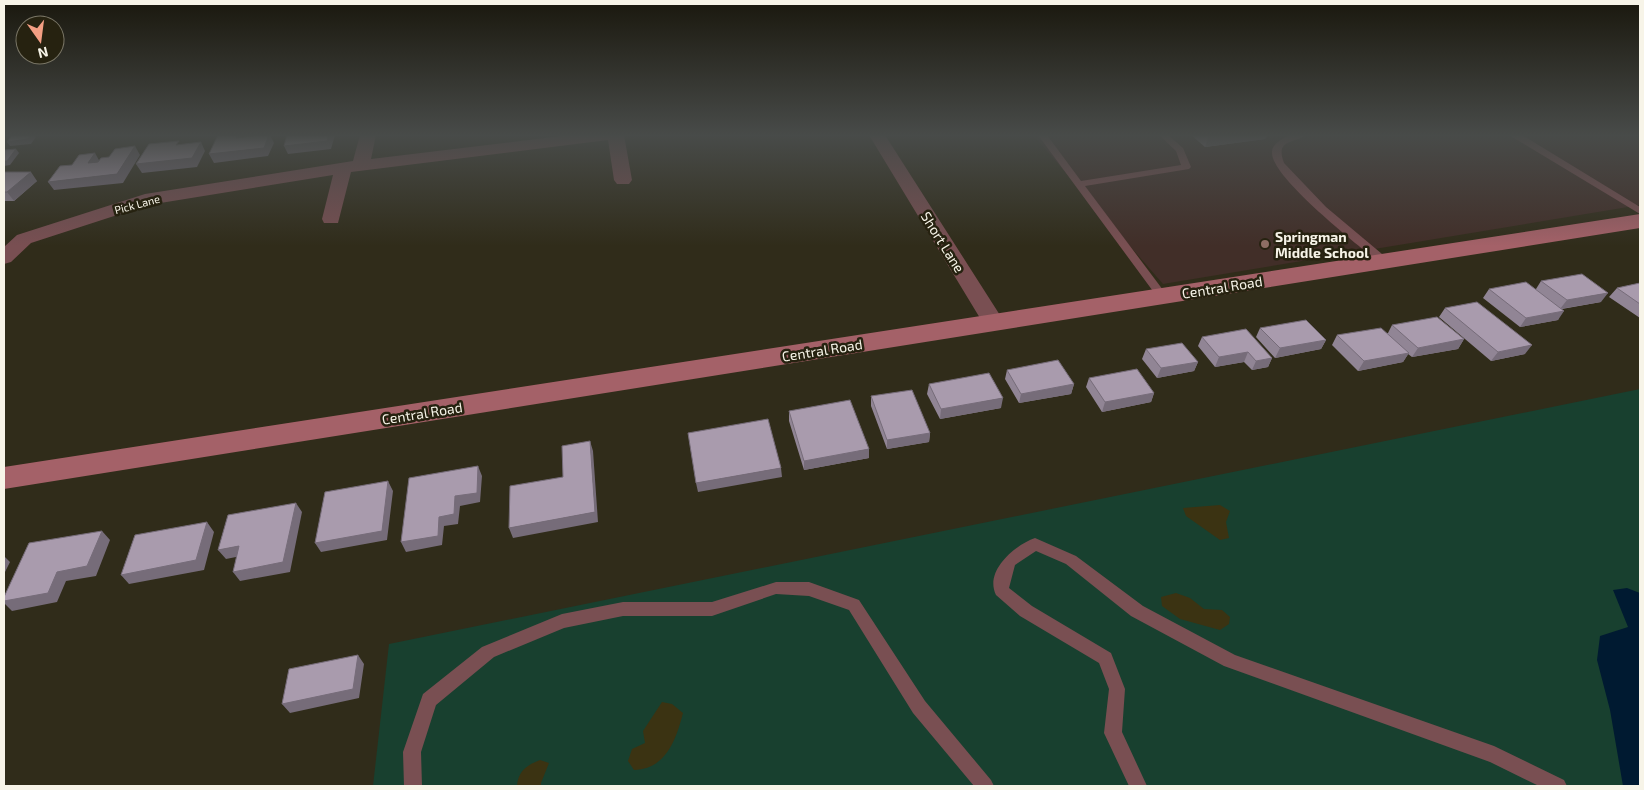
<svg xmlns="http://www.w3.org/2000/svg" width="1644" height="790" font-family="'Exo 2',sans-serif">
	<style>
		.education { fill: #412e28 }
		.green { fill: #18402f }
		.sand { fill: #3b3312 }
		.water { fill: #001a31 }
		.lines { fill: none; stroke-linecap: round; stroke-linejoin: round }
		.lane { fill: #794f52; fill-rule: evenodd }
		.street { fill: #794f52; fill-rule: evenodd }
		.secondary { fill: #a46168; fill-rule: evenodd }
		.wall { fill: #918595 }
		.shaded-wall { fill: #766c79 }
		.building { fill: #a99bad; stroke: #766c79 }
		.education-dot { fill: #8d6e63; stroke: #262210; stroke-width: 2 }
		.labels { text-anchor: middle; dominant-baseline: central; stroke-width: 5; stroke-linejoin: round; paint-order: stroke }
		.far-street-label { font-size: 11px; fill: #f7f4e8; stroke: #262210 }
		.poi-label { font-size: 14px; font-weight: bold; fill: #f7f4e8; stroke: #262210; text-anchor: start }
		.street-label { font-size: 14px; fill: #f7f4e8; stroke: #262210 }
	</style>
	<rect width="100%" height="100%" fill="#302c1a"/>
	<path class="education" d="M1033,135H1634L1640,138V205L1163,284Z"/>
	<path class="green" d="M1640,389V786H373L389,644Z"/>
	<path class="sand" d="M1220,505L1230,511L1226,522L1229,538L1220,540L1186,516L1183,508Z
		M1176,593L1190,598L1204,609L1222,610L1230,617L1229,624L1220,630L1180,619L1162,606L1161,597Z
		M662,702L672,704L683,713C676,740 666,769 634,770L628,761L632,749L645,743L643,731Z
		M540,760L549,763L541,783V786H517C518,771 527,765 540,760Z"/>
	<path class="water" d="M1627,588L1640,593V786H1623L1610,710L1597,660L1600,636L1628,627L1613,590Z"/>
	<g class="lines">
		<path class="lane" d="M1038,135H1047L1081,181L1181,165L1176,151L1159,135H1168L1183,148L1191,167L1189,169L1085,186L1166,294L1168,296L1166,298H1158Z
			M1290,135H1306C1293,144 1275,139 1284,163L1326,207L1388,259V263H1380C1359,246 1272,178 1272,153C1271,144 1283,138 1290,135Z
			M1509,135H1520L1527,138L1640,207V214Z
			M1035,538L1076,556L1143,606L1235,655L1494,746L1564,780L1567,786H1539L1490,762L1224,666L1131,616L1066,564L1036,551L1015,565L1009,588L1032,606L1111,653L1125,689L1122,732L1147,786H1129L1104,733L1109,689L1099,663L1020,616L996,595C984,571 1015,545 1035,538Z
			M776,582H809L859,600L925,701L991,780L994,786H974L913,713L849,610L809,596L776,594L712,616H623L564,628L494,657L436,705L421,752L422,786H404L403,752L423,694L482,647L562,614L623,602H712Z"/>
		<path class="street" d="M360,135H376L371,159L569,135H624L632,180L629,184H617L614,180L608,140L351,172L338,223H324L322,219L333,175L148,205L31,243L11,262L4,264V247L17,235L145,194L353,161Z
			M869,135H885L1005,323L1002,328L994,330L986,328Z"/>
		<path class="secondary" d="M1640,214V228L4,489V467Z"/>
	</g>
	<path class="wall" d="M1191,135H1267L1265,139L1205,147Z
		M4,172L37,181L14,201H4Z
		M1541,281L1601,302L1562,309L1558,320L1520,327L1483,298L1489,289H1536Z
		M1640,283V318L1609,297L1617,288Z
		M1445,308L1525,354L1491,361L1439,317Z
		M1392,325L1464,339L1458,349L1412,357L1408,354L1403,362L1358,371L1332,345L1337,335L1388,333Z
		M1260,328L1326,340L1321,349L1275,358L1256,337Z
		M1202,337L1272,358L1268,367L1252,370L1244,362L1215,367L1198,346Z
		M1146,349L1198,362L1194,371L1157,378L1142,359Z
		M1007,370L1074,384L1071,394L1019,403L1005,379Z
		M1089,378L1154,393L1151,402L1102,412L1086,387Z
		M929,384L1001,408L940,419L927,394Z
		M871,396L930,433L929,442L887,449L871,406Z
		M789,411L869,458L804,470L789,421Z"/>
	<path class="shaded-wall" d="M31,135H34L36,137L31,144L10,146L7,142Z
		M237,135H241L243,139L236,138Z
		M269,135H270L274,143L268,156L214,163L209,154Z
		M329,135H335L331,149L288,154L284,146Z
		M1209,135H1267L1265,139L1205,147Z
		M201,142L205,151L197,167L142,173L136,164Z
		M135,146L140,155L123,183L54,190L48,182L117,174Z
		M16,149L19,153L10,165L4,166V161Z
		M95,153L100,162L88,163Z
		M31,172L37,181L14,201L7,192Z
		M1608,293L1601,302L1560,309L1567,300Z
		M1564,311L1558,320L1520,327L1526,318Z
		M1464,339L1458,349L1412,357L1418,348Z
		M1326,340L1321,349L1275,358L1280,348Z
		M1532,345L1525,354L1491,361L1498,352Z
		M1248,352L1244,362L1215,367L1219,357Z
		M1409,353L1403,362L1358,371L1364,361Z
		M1272,358L1268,367L1252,370L1256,361Z
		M1198,362L1194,371L1157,378L1161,368Z
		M1074,384L1071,394L1019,403L1021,394Z
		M1154,393L1151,402L1102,412L1105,402Z
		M1003,398L1001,408L940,419L941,409Z
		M930,433L929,442L887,449V440Z
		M590,441L593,451L598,522L513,538L509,528L595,512Z
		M869,449V458L804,470V461Z
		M478,466L482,476L480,502L460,506L458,524L444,526L442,545L406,552L401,542L439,517Z
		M781,468L782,477L698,492L696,483Z
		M388,481L393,491L387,540L321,552L315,543Z
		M296,503L302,512L290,572L240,581L233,572Z
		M207,522L214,532L204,570L129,584L121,575Z
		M102,531L110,540L96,576L66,581L57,602L12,611L4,603V601L57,572Z
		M239,546L246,555L226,559L218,550Z
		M4,556L10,562L4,574Z
		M358,655L364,664L359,698L290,713L282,704Z"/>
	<path class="building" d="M12,135H31L28,139L7,142Z
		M218,135H237L236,138L260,135H269L264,148L209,154Z
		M287,135H329L327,141L284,146Z
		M179,141L176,145L201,142L192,158L136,164L149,144Z
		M135,146L117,174L48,182L60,166L72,165L79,155L95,153L88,163L98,162L101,158L109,157L115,149Z
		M16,149L7,161H4V150Z
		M4,172H31L7,192H4Z
		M1582,274L1608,293L1567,300L1541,281Z
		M1526,282L1564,311L1526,318L1489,289Z
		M1640,283V304L1617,288Z
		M1477,302L1532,345L1498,352L1445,308Z
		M1437,317L1464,339L1418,348L1392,325Z
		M1306,320L1326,340L1280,348L1260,328Z
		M1381,328L1409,353L1364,361L1337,335Z
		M1246,329L1272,358L1256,361L1248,352L1219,357L1202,337Z
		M1182,343L1198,362L1161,368L1146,349Z
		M1058,360L1074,384L1021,394L1007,370Z
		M1137,369L1154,393L1105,402L1089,378Z
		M989,373L1003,398L941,409L929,384Z
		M912,390L930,433L887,440L871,396Z
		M850,400L869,449L804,461L789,411Z
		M768,419L781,468L696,483L688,433Z
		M590,441L595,512L509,528L510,486L563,477L562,446Z
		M478,466L477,493L455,496L454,514L439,517L438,536L401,542L409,478Z
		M388,481L382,531L315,543L325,492Z
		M296,503L283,562L233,572L239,546L218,550L228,515Z
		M207,522L196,560L121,575L135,535Z
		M102,531L87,566L57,572L48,593L4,601V597L29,543Z
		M358,655L353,689L282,704L289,669Z"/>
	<linearGradient id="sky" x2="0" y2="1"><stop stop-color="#1a180e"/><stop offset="0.55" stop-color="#484b49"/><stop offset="1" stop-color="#484b49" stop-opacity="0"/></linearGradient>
	<rect width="1644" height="246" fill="url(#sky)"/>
	<circle class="education-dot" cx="1265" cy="244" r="5"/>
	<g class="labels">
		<g class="far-street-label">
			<text transform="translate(137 204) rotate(-15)">Pick Lane</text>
		</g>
		<g class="poi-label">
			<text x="1275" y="236">Springman<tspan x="1275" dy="16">Middle School</tspan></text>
		</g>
		<g class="street-label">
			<text transform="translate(943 242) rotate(58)">Short Lane</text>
			<text transform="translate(1222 287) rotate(-9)">Central Road</text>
			<text transform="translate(822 350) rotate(-9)">Central Road</text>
			<text transform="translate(422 413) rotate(-9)">Central Road</text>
		</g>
	</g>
	<rect width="1644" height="790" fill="none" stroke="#f7f4e8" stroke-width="10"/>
	<g transform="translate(40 40) rotate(166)"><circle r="24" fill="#262210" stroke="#7a7666"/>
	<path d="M0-4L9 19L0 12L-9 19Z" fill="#f39f83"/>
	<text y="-8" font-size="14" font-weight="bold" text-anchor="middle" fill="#f7f4e8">N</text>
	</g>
</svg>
